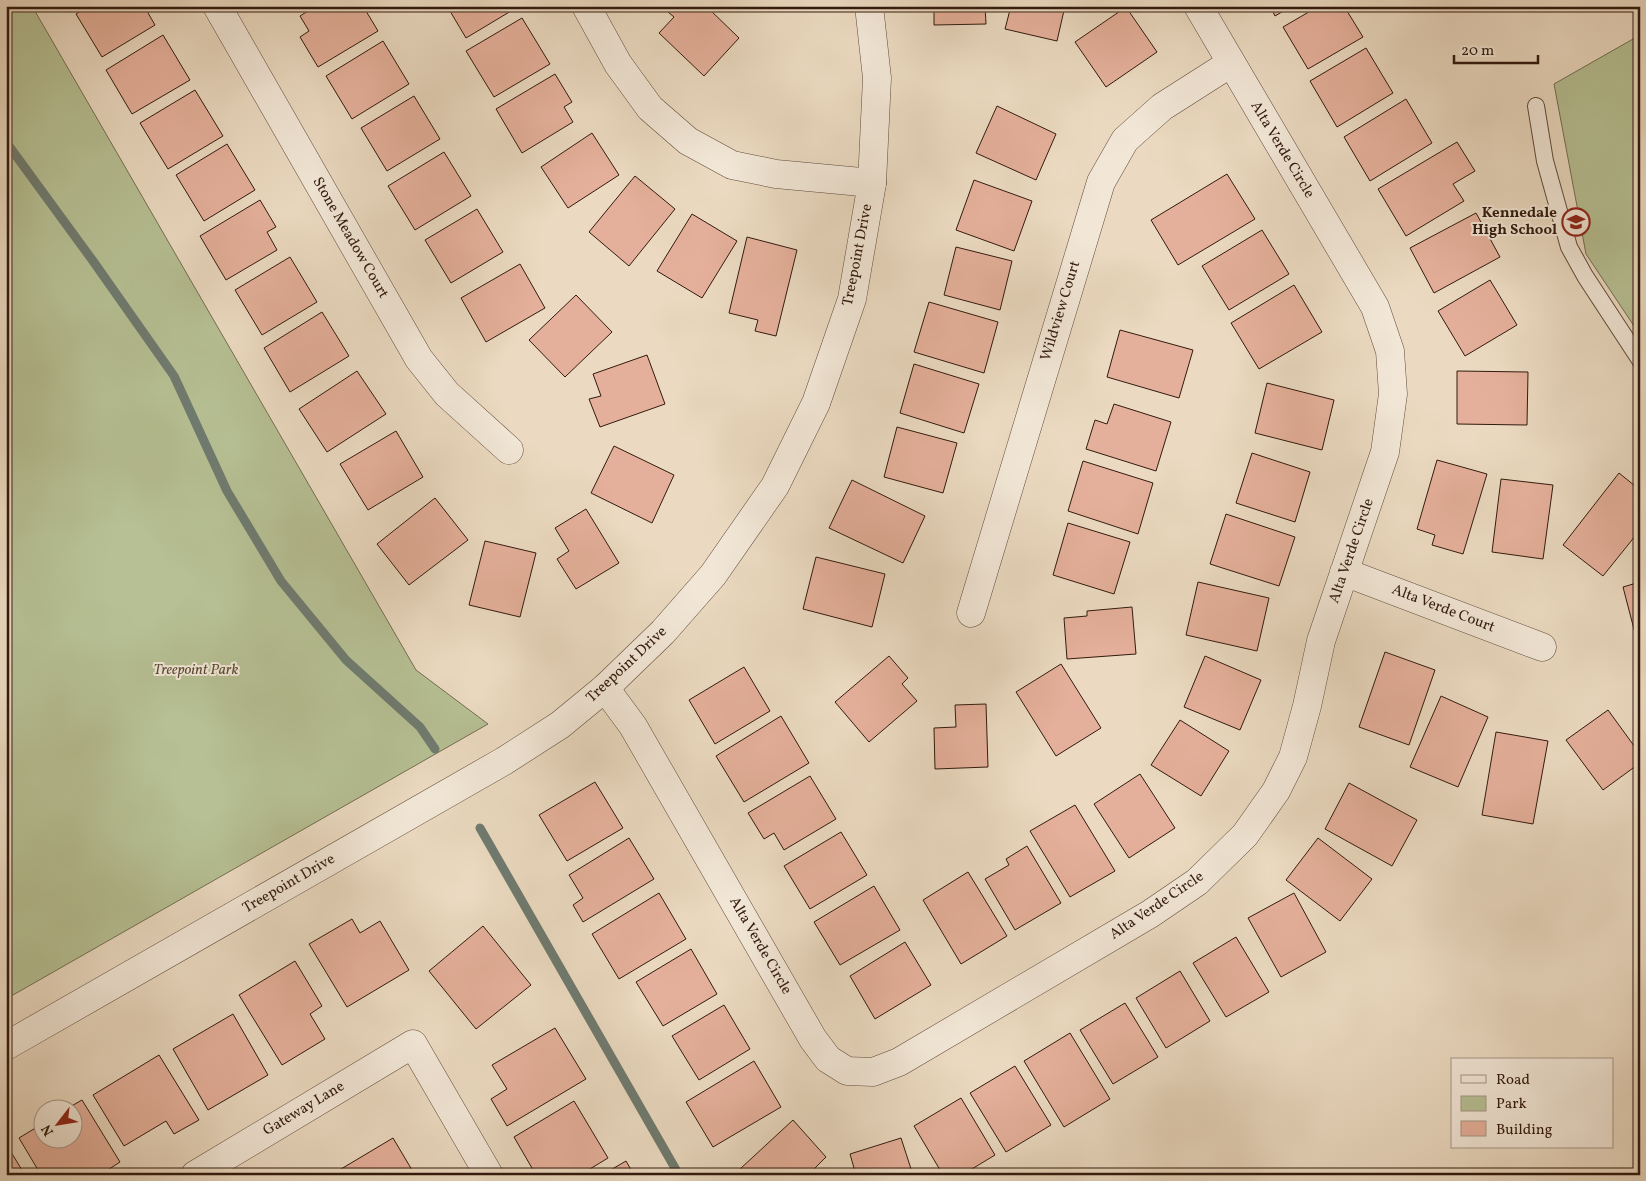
<svg xmlns="http://www.w3.org/2000/svg" width="1646" height="1181" font-family="Vollkorn,serif">
	<style>
		.green { fill: #b6c094; stroke: #746d51 }
		.lines { fill: none; stroke-linecap: round; stroke-linejoin: round }
		.stream { stroke: #6f7b70; stroke-width: 9 }
		.building { fill: #e5b09b; stroke: #321a0e }
		.service-casing { stroke: #604a3b; stroke-width: 18 }
		.minor-casing { stroke: #604a3b; stroke-width: 29 }
		.tertiary-casing { stroke: #604a3b; stroke-width: 29 }
		.service { stroke: #f2e7d7; stroke-width: 16 }
		.minor { stroke: #f2e7d7; stroke-width: 28 }
		.tertiary { stroke: #f2e7d7; stroke-width: 28 }
		.labels { text-anchor: middle; dominant-baseline: central; stroke-width: 4; stroke-linejoin: round; paint-order: stroke }
		.street-label { font-size: 15px; fill: #321a0e; stroke: #f2e7d7 }
		.poi-label { font-size: 15px; font-weight: bold; fill: #321a0e; stroke: #f2e7d7; text-anchor: end }
		.park-label { font-size: 15px; font-style: italic; fill: #5a4c36; stroke: #f2e7d7 }
	</style>
	<rect width="100%" height="100%" fill="#ebdac1"/>
	<filter id="stains"><feTurbulence type="fractalNoise" baseFrequency=".004" numOctaves="4"/><feColorMatrix values="0 0 0 0 .2 0 0 0 0 .09 0 0 0 0 .02 0 0 0 .5 -.17"/></filter>
	<radialGradient id="worn" r=".72"><stop offset=".6" stop-color="#630" stop-opacity="0"/><stop offset="1" stop-color="#630" stop-opacity=".3"/></radialGradient>
	<path class="green" d="M6,6H32L416,670L488,724L6,999Z
		M1640,35V335L1586,254L1554,84Z"/>
	<g class="lines">
		<path class="stream" d="M6,142L93,261L174,376L227,491L281,581L346,660L420,727L435,749
			M480,828L679,1175"/>
	</g>
	<path class="building" d="M89,6H144L155,25L102,57L76,14Z
		M316,6H363L378,31L318,67L300,37L309,31L300,16Z
		M447,6H515L516,8L466,38Z
		M673,6H706L739,38L704,76L659,33L674,17L668,12Z
		M934,6H985L986,24L934,25Z
		M1011,6H1065L1057,41L1005,29Z
		M1270,6H1292L1275,16Z
		M1319,6H1344L1363,37L1308,69L1283,27Z
		M1126,7L1157,52L1106,87L1075,42Z
		M522,18L550,64L494,97L466,51Z
		M163,35L190,80L132,114L106,70Z
		M383,41L409,84L352,119L326,76Z
		M1366,48L1393,93L1337,127L1310,81Z
		M555,74L572,102L564,107L573,122L522,153L496,109Z
		M195,90L223,136L168,169L140,123Z
		M414,96L440,139L387,171L361,128Z
		M1406,99L1432,143L1370,181L1344,137Z
		M997,106L1056,134L1036,180L976,153Z
		M592,133L619,175L568,208L541,167Z
		M1457,142L1475,171L1453,184L1464,201L1406,236L1378,189Z
		M227,144L255,190L204,221L176,175Z
		M444,152L471,196L415,230L388,186Z
		M1227,174L1255,219L1178,265L1151,220Z
		M635,176L675,209L629,266L589,232Z
		M974,180L1032,201L1014,251L956,230Z
		M260,200L276,227L267,232L277,250L226,280L200,236Z
		M477,209L503,252L451,283L425,240Z
		M1476,213L1500,257L1434,293L1410,248Z
		M692,214L737,241L702,298L657,271Z
		M1262,230L1289,274L1229,310L1202,266Z
		M747,237L797,250L776,336L755,331L758,320L729,313Z
		M956,247L1012,261L1000,310L944,295Z
		M290,257L317,302L262,335L235,290Z
		M520,264L545,308L486,342L461,298Z
		M1490,280L1517,325L1465,356L1438,311Z
		M1294,285L1322,332L1259,369L1231,323Z
		M576,295L612,332L565,377L529,340Z
		M929,302L998,322L984,373L914,352Z
		M322,312L349,356L290,392L264,348Z
		M1120,330L1193,350L1179,398L1107,377Z
		M647,355L665,404L600,427L589,399L601,396L593,374Z
		M914,364L979,384L964,433L900,413Z
		M357,371L386,414L327,452L299,409Z
		M1457,371L1528,372L1527,425L1457,424Z
		M1267,383L1334,400L1322,450L1255,433Z
		M1114,404L1171,422L1156,471L1086,449L1095,420L1107,424Z
		M897,427L957,443L943,493L884,477Z
		M396,431L423,477L368,510L340,464Z
		M614,446L674,475L652,523L591,493Z
		M1252,453L1310,472L1295,522L1236,503Z
		M1437,460L1487,474L1463,554L1432,545L1435,535L1417,529Z
		M1083,461L1153,483L1138,534L1068,511Z
		M1619,473L1640,490V530L1603,576L1563,545Z
		M1501,479L1553,485L1543,559L1492,552Z
		M852,480L925,516L903,563L829,528Z
		M435,498L468,540L409,585L377,544Z
		M586,509L619,563L576,589L557,559L569,551L555,528Z
		M1226,514L1295,537L1279,586L1210,564Z
		M1068,523L1130,542L1114,594L1053,575Z
		M485,541L536,553L520,617L469,605Z
		M816,557L885,574L872,627L803,609Z
		M1198,582L1269,598L1257,651L1186,635Z
		M1640,582V636L1636,637L1623,587Z
		M1132,607L1136,654L1067,659L1064,618L1087,616V611Z
		M1385,652L1435,670L1409,745L1359,727Z
		M889,656L908,678L902,684L917,701L869,742L835,702Z
		M1205,656L1261,680L1240,730L1184,707Z
		M1061,664L1101,728L1056,756L1016,692Z
		M744,667L770,711L715,744L689,700Z
		M1441,696L1488,717L1458,787L1410,767Z
		M986,704L988,767L935,769L934,728L956,727L955,705Z
		M1608,710L1640,754V763L1603,790L1566,740Z
		M781,716L809,763L744,802L716,756Z
		M1180,720L1229,751L1201,796L1151,765Z
		M1496,732L1548,741L1533,824L1482,815Z
		M1140,774L1175,828L1129,858L1094,804Z
		M810,776L836,819L784,850L774,833L764,839L748,813Z
		M595,782L623,828L567,861L539,815Z
		M1349,783L1417,820L1392,866L1325,829Z
		M1075,805L1115,871L1070,897L1030,831Z
		M841,832L867,875L810,909L784,866Z
		M629,838L654,879L583,922L573,905L583,898L569,875Z
		M1318,838L1372,879L1340,921L1286,880Z
		M1027,846L1061,903L1015,930L985,879L1009,865L1006,859Z
		M968,872L1007,936L961,964L923,900Z
		M874,886L900,930L840,965L814,922Z
		M659,893L686,939L619,979L592,934Z
		M1294,893L1326,952L1281,977L1248,918Z
		M352,919L360,933L380,921L409,970L347,1007L309,944Z
		M483,926L531,985L476,1029L429,971Z
		M1236,937L1269,992L1226,1017L1193,963Z
		M905,942L931,985L875,1019L850,976Z
		M691,949L717,994L663,1026L636,982Z
		M295,961L322,1006L310,1014L325,1039L282,1065L239,995Z
		M1180,971L1210,1021L1166,1048L1136,998Z
		M1125,1003L1158,1057L1113,1084L1080,1030Z
		M724,1005L750,1049L699,1080L672,1036Z
		M233,1014L268,1075L208,1110L173,1049Z
		M555,1028L586,1079L507,1126L491,1099L507,1089L492,1065Z
		M1070,1033L1110,1099L1064,1127L1024,1061Z
		M159,1055L199,1120L174,1134L166,1121L124,1146L93,1095Z
		M754,1061L781,1107L713,1147L686,1102Z
		M1015,1066L1051,1125L1006,1152L970,1093Z
		M961,1098L995,1155L962,1175H943L914,1126Z
		M82,1100L120,1162L100,1175H41L19,1138L42,1124V1138H72V1108H68Z
		M574,1101L608,1158L580,1175H536L514,1137Z
		M793,1120L826,1157L808,1175H745L740,1169Z
		M393,1138L415,1175H338L336,1172Z
		M901,1138L913,1175H856L850,1154Z
		M8,1147L25,1175H6V1148Z
		M626,1161L634,1175H602Z"/>
	<g class="lines">
		<g class="service-casing">
			<path id="service" d="M1536,106L1545,161L1569,247L1585,276L1640,360"/>
		</g>
		<g class="minor-casing">
			<path id="minor" d="M217,6L419,359L447,394L509,450
				M586,6L618,64L650,108L688,141L732,165L776,174L872,183
				M1344,572L1542,647
				M971,613L1101,182L1125,140L1162,107L1231,63
				M605,688L633,726L813,1039L828,1059L847,1071L873,1072L899,1062L1150,914L1197,882L1245,835L1276,791L1293,757L1307,706L1321,641L1385,452L1393,394L1390,351L1375,307L1198,6
				M195,1175L413,1044L489,1175"/>
		</g>
		<g class="tertiary-casing">
			<path id="tertiary" d="M6,1046L504,761L560,725L605,688L663,632L713,575L775,486L816,403L852,299L872,183L877,78L869,6"/>
		</g>
		<use href="#service" class="service"/>
		<use href="#minor" class="minor"/>
		<use href="#tertiary" class="tertiary"/>
	</g>
	<defs>
		<g id="school-ring" transform="scale(1.4375)"><circle r="9.5" fill="#f2e7d7" stroke="#8f2418" stroke-width="1.5"/><path d="M0-5L7-2L0 1L-7-2ZM-4 1L0 2.5L4 1V4Q0 6-4 4Z" fill="#8f2418"/></g>
	</defs>
	<g fill-rule="evenodd">
		<use href="#school-ring" x="1576" y="222"/>
	</g>
	<g class="labels">
		<g class="street-label">
			<text transform="translate(1282 150) rotate(59)">Alta Verde Circle</text>
			<text transform="translate(350 238) rotate(60)">Stone Meadow Court</text>
			<text transform="translate(858 255) rotate(-79)">Treepoint Drive</text>
			<text transform="translate(1061 311) rotate(-73)">Wildview Court</text>
			<text transform="translate(1352 551) rotate(-71)">Alta Verde Circle</text>
			<text transform="translate(1443 609) rotate(21)">Alta Verde Court</text>
			<text transform="translate(627 665) rotate(-43)">Treepoint Drive</text>
			<text transform="translate(289 884) rotate(-30)">Treepoint Drive</text>
			<text transform="translate(1157 906) rotate(-34)">Alta Verde Circle</text>
			<text transform="translate(760 946) rotate(60)">Alta Verde Circle</text>
			<text transform="translate(304 1109) rotate(-31)">Gateway Lane</text>
		</g>
		<g class="poi-label">
			<text x="1557" y="213">Kennedale<tspan x="1557" dy="17">High School</tspan></text>
		</g>
		<g class="park-label">
			<text x="196" y="670">Treepoint Park</text>
		</g>
	</g>
	<rect width="1646" height="1181" fill="none" stroke="#ebdac1" stroke-width="25"/>
	<rect x="8" y="8" width="1631" height="1166" fill="none" stroke="#321a0e" stroke-width="2.5"/>
	<rect x="12" y="12" width="1621" height="1156" fill="none" stroke="#321a0e"/>
	<rect x="1451" y="1058" width="162" height="90" fill="#f2e7d7" stroke="#a59587"/>
	<rect x="1461" y="1075" width="25" height="8" fill="#f2e7d7" stroke="#a59587"/>
	<text x="1496" y="1084" font-size="15" fill="#321a0e">Road</text>
	<rect x="1461" y="1096" width="25" height="15" fill="#b6c094" stroke="#a59587"/>
	<text x="1496" y="1108" font-size="15" fill="#321a0e">Park</text>
	<rect x="1461" y="1121" width="25" height="15" fill="#e5b09b" stroke="#a59587"/>
	<text x="1496" y="1134" font-size="15" fill="#321a0e">Building</text>
	<g transform="translate(58 1124) rotate(239)"><circle r="24" fill="#f2e7d7" stroke="#a59587"/>
	<path d="M0-4L9 19L0 12L-9 19Z" fill="#8f2418"/>
	<text y="-8" font-size="14" font-weight="bold" text-anchor="middle" fill="#321a0e">N</text>
	</g>
	<path d="M1454 55v8h84v-8" fill="none" stroke="#321a0e" stroke-width="2.5"/>
	<text x="1461" y="55" font-size="15" fill="#321a0e" stroke="#f2e7d7" stroke-width="4" paint-order="stroke">20 m</text>
	<rect width="100%" height="100%" filter="url(#stains)"/>
	<rect width="100%" height="100%" fill="url(#worn)"/>
</svg>
